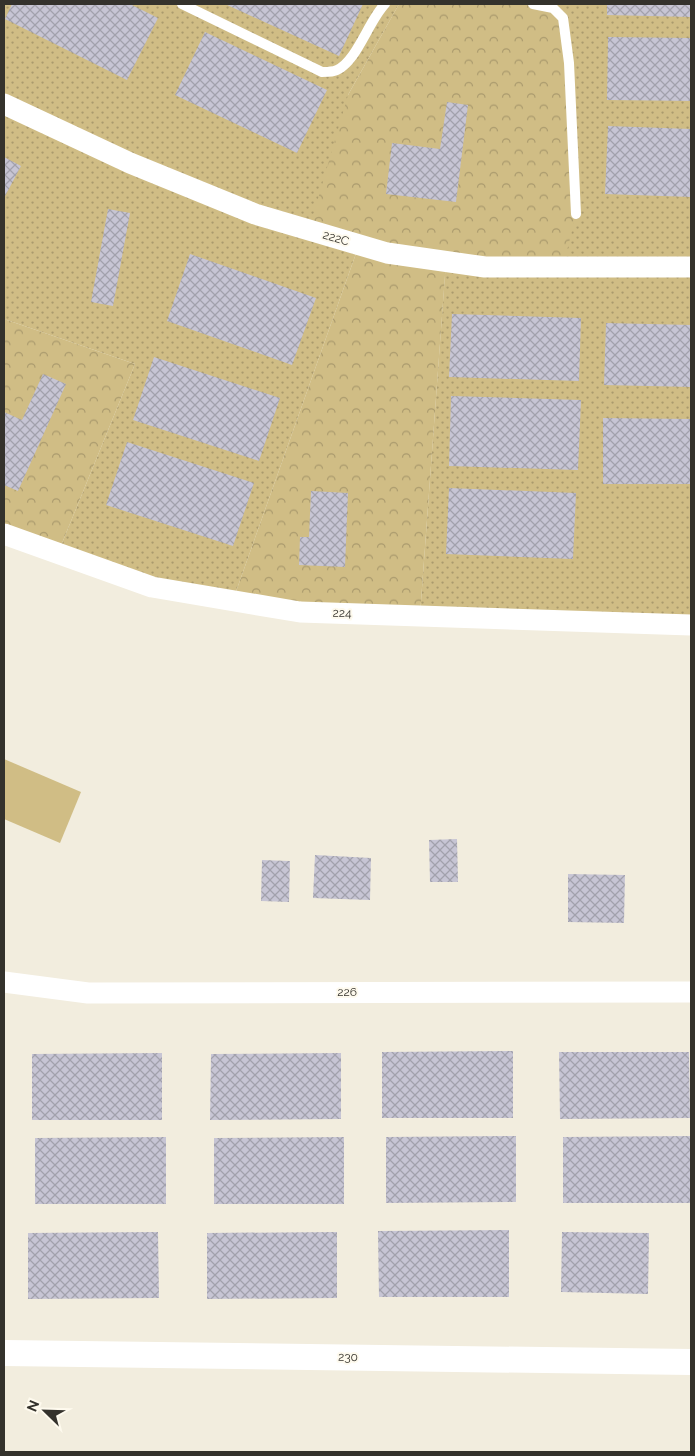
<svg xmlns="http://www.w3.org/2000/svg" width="695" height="1456" font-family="Raleway,sans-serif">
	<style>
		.grass { fill: url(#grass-dots) }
		.forest { fill: url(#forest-crowns) }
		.pitch { fill: #d0bd85 }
		.building { fill: url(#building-cross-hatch) }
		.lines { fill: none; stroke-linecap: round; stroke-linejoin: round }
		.service { stroke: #fff; stroke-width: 10 }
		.minor { stroke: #fff; stroke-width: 21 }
		.tertiary { stroke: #fff; stroke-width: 26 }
		.labels { text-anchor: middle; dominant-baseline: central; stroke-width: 4; stroke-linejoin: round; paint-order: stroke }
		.street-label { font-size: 12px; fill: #34322c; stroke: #fefaee }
	</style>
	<defs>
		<pattern id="grass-dots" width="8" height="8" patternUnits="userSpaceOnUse" patternTransform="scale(1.25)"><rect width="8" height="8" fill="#d0bd85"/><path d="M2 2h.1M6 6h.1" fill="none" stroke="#aa9a6d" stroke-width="1.8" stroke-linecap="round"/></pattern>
		<pattern id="forest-crowns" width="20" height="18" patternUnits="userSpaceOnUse" patternTransform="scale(1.25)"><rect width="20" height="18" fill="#d0bd85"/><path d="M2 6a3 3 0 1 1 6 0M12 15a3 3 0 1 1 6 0" fill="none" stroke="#aa9a6d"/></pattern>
		<pattern id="building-cross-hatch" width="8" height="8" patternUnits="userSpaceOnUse" patternTransform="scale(1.25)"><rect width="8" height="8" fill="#c7c5d4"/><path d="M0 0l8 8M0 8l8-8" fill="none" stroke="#a2a1ac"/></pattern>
	</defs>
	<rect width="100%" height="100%" fill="#f2edde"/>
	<path class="grass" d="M4,4H399L348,95L359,245L233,600L58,553L135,364L4,319Z
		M533,4H691V625L420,615L446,261Z"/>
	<path class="forest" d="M399,4H533L563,18L576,214L563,267L446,262L420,615L233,600L359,245L309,230L348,95Z
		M4,319L135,364L58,553L4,534Z"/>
	<path class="pitch" d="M4,759L81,792L60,843L4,819Z"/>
	<path class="building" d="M12,4H130L158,18L127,80L5,19Z
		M225,4H363L339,56Z
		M607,4H691V17L607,15Z
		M205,32L327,90L297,153L175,95Z
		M608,37L691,38V101L607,100Z
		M447,102L468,105L456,202L386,194L392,143L440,149Z
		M608,126L691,129V197L605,194Z
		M4,157L21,166L4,198Z
		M108,209L130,213L113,306L91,302Z
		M190,254L316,298L292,365L167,321Z
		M452,314L581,318L579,381L449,377Z
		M606,323L691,325V387L604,385Z
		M154,357L280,398L259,461L133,420Z
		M43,374L66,384L18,491L4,485V412L22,420Z
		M451,396L581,400L578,470L449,466Z
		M603,418L691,419V484H603Z
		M127,442L254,483L233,546L106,505Z
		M449,488L576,493L573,559L446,554Z
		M311,491L348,493L345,567L299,565L300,537H309Z
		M457,839L458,882H430L429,840Z
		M315,855L371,858L370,900L313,898Z
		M262,860L290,861L289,902L261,901Z
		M568,874L625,875L624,923L568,922Z
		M513,1051V1118H382V1052Z
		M559,1052H689L690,1118L560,1119Z
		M162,1053V1120H32V1054Z
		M341,1053V1119L210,1120L211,1054Z
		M516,1136V1202L386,1203V1137Z
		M691,1136V1203H563V1137Z
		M166,1137V1204H35V1138Z
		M344,1137V1204H214V1138Z
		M509,1230V1297H379L378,1231Z
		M158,1232L159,1298L28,1299V1233Z
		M337,1232V1298L207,1299V1233Z
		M562,1232L649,1233L648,1294L561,1292Z"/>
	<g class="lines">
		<path class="service" d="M182,4L322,72C327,72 333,72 337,70C357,61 369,20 385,4
			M533,4L553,8L563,18L569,63L576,214"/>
		<path class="minor" d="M4,104L130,163L255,214L387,253L485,267H691
			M4,534L152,587L300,612L691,625
			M4,982L88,993L691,992"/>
		<path class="tertiary" d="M4,1353L691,1362"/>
	</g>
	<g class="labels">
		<g class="street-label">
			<text transform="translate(336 238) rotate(17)">222C</text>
			<text transform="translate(342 613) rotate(1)">224</text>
			<text x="347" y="992">226</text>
			<text transform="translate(348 1357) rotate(1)">230</text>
		</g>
	</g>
	<rect width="695" height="1456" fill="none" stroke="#34322c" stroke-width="10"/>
	<g transform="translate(45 1411) rotate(293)" stroke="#fefaee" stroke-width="4" paint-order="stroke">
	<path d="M0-4L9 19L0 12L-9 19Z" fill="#34322c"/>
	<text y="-8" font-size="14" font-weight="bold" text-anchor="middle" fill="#34322c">N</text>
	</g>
</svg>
